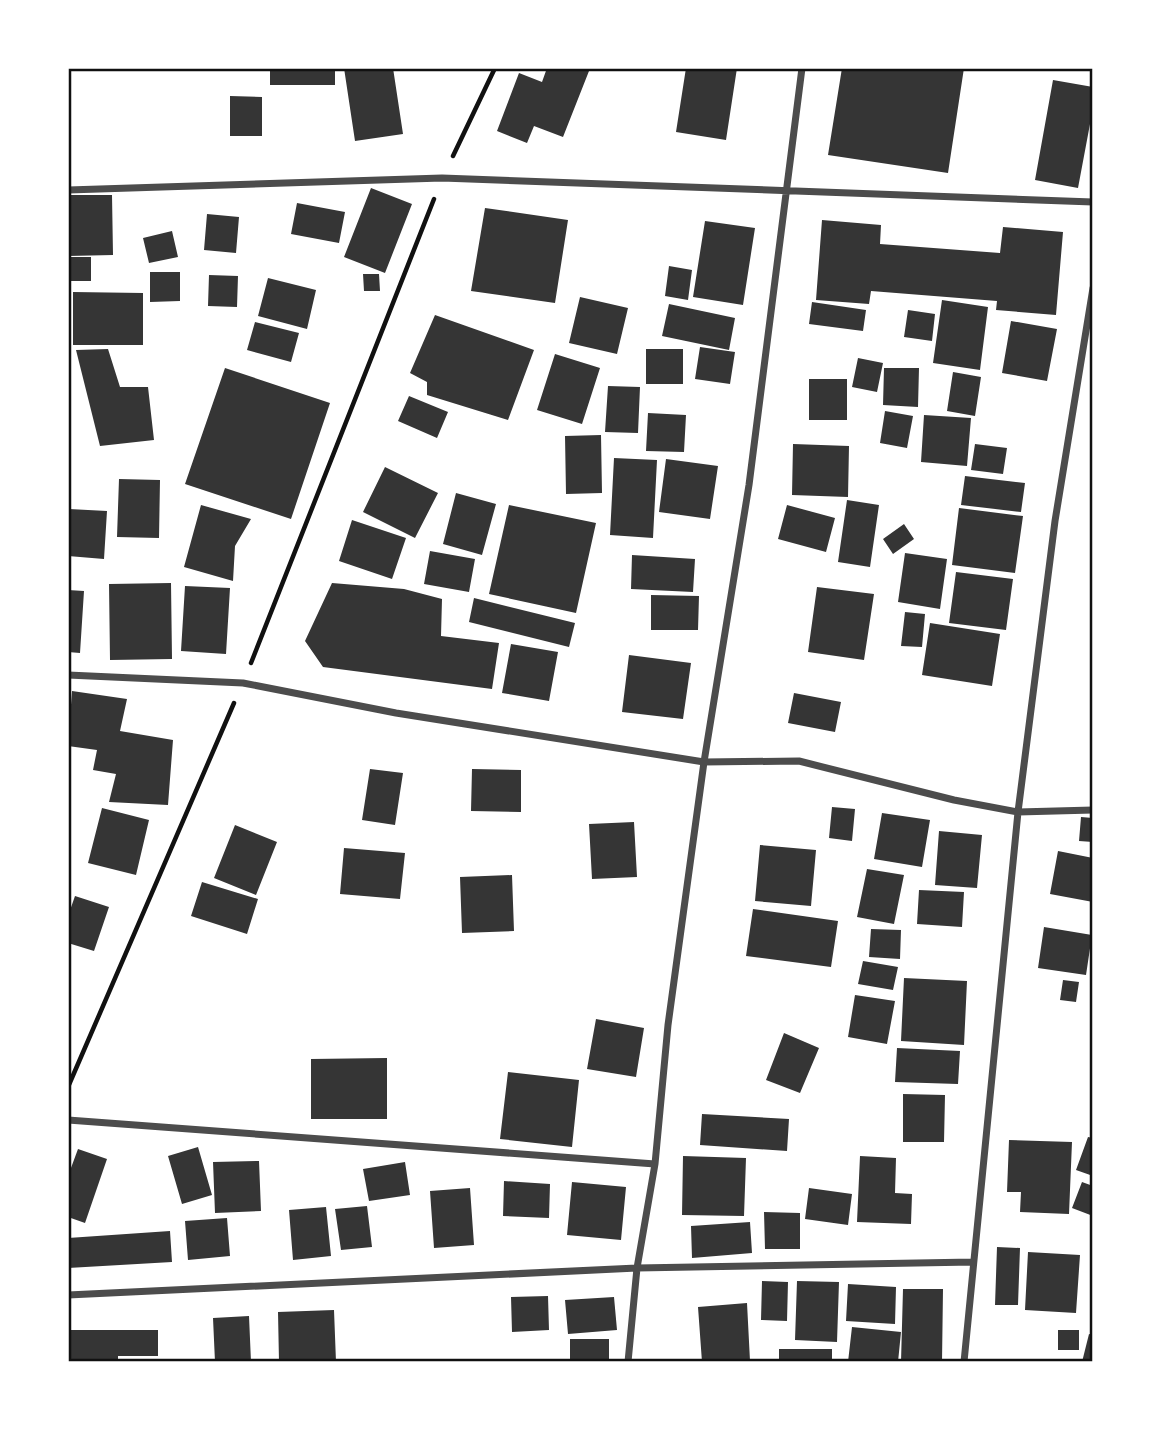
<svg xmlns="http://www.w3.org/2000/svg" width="1161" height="1430" font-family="'DM Sans',sans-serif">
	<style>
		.building { fill: #353535 }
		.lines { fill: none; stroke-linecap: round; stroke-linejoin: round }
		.path { stroke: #111; stroke-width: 4.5 }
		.minor { stroke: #4c4c4c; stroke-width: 7 }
		.neatline { fill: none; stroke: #111; stroke-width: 2.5 }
	</style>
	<rect width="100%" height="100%" fill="#fff"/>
	<path class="building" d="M270,68H335V85H270Z
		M344,68H393L403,134L355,141Z
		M547,68L589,71L563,137L534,126L527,143L497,131L519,73L542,82Z
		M686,68H737L726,140L676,132Z
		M842,68H964L948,173L828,155Z
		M1053,80L1093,87V108L1078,188L1035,180Z
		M230,96L262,97V136H230Z
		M371,188L412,204L385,273L344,257Z
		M68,195H112L113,255L68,256Z
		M297,203L345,212L339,243L291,234Z
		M485,208L568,220L555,303L471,291Z
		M207,214L239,217L236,253L204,250Z
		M822,220L881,225L880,244L1000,253L1003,227L1063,232L1056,315L996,310L997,301L871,291L869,304L816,300Z
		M705,221L755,228L743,305L693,297Z
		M172,231L178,257L149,263L143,238Z
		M68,257H91V281H68Z
		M669,266L692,270L688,300L665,296Z
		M150,272H180V301L150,302Z
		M363,274H379L380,291H364Z
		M209,275L238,276L237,307L208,306Z
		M268,278L316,290L307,329L258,316Z
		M73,292L143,293V345H73Z
		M580,297L628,308L617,354L569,343Z
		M942,300L988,307L980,370L933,363Z
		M812,302L866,310L863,331L809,324Z
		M669,304L735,318L729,350L662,336Z
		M908,310L935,314L932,341L904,337Z
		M435,315L534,350L508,420L427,395V382L410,373Z
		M1011,321L1057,329L1047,381L1002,373Z
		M255,322L299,333L291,362L247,350Z
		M700,347L735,352L730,384L695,379Z
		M108,349L120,387H148L154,440L100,446L76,350Z
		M646,349H683V384H646Z
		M555,354L600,368L582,424L537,410Z
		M858,358L883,363L877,392L852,387Z
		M225,368L330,403L291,519L185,484Z
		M884,368H919L918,407L883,405Z
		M953,372L981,377L975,416L947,411Z
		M809,379H847V420H809Z
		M608,386L640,387L638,433L605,432Z
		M409,396L448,412L437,438L398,421Z
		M885,411L913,416L907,448L880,443Z
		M648,413L686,415L684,452L646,451Z
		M924,415L971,418L967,466L921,462Z
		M601,435L602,493L566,494L565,436Z
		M793,444L849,446L848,497L792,495Z
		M975,444L1007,448L1003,474L971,470Z
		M614,458L657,460L653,538L610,535Z
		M666,459L718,466L710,519L659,512Z
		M385,467L438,493L415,538L363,512Z
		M965,476L1025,483L1021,512L961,505Z
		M119,479L160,480L159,538L117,537Z
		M456,493L496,504L482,555L443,544Z
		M847,500L879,505L870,567L838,562Z
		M201,505L251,519L235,546L233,581L184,567Z
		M509,505L596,523L576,613L489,594Z
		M787,505L835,518L826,552L778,539Z
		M959,508L1023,516L1015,573L952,565Z
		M69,509L107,511L104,559L68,556Z
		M352,520L406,538L392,579L339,561Z
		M904,524L914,539L893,554L883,539Z
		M430,551L475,559L469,592L424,584Z
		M905,553L947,559L940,609L898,602Z
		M632,555L695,559L693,592L631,589Z
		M956,572L1013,579L1006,630L949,623Z
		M171,583L172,659L110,660L109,584Z
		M332,583L404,589L442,599L441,636L499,643L492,689L323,667L305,641Z
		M185,586L230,588L226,654L181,651Z
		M817,587L874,594L864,660L808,652Z
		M68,590L84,591L80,653L68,652Z
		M651,595L699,596L698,630H651Z
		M474,598L575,623L569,647L469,622Z
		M905,612L925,614L922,647L901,646Z
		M930,623L1000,634L992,686L922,675Z
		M511,644L558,652L549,701L502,693Z
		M629,655L691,663L683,719L622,712Z
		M72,691L127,699L120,731L173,740L168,805L109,802L116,774L93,770L97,750L68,746Z
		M794,693L841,702L835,732L788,723Z
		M370,769L403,773L395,825L362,820Z
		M472,769L521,770V812L471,811Z
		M832,807L855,809L852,841L829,838Z
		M102,808L149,820L136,875L88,863Z
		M882,813L930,820L922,867L874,859Z
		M1081,817L1093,818V842L1079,841Z
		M634,822L637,877L592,879L589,824Z
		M235,825L277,842L256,895L214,878Z
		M939,831L982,835L977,888L935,885Z
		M760,845L816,850L811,906L755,901Z
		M344,848L405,853L400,899L340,894Z
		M1058,851L1093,858V902L1050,894Z
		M867,869L904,875L894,924L857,917Z
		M512,875L514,931L462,933L460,877Z
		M202,882L258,899L247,934L191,916Z
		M919,890L964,892L962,927L917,924Z
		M75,896L109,907L94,951L68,943V916Z
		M753,909L838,921L831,967L746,956Z
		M1044,927L1092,935L1086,975L1038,968Z
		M871,929L901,930L900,959L869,957Z
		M863,961L898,967L893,990L858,984Z
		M904,978L967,981L964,1045L901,1041Z
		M1063,980L1079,982L1076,1002L1060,1000Z
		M855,995L895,1001L887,1044L848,1037Z
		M596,1019L644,1028L636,1077L587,1069Z
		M784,1033L819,1048L800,1093L766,1080Z
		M897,1048L960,1051L958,1084L895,1082Z
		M387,1058V1119H311V1059Z
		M508,1072L579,1080L572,1147L500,1139Z
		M903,1094L945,1095L944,1142H903Z
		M702,1114L789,1119L787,1151L700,1145Z
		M1088,1137L1093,1138V1176L1076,1170Z
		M1009,1140L1072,1142L1069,1214L1020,1212L1021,1192H1007Z
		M198,1147L212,1195L182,1204L168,1156Z
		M78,1149L107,1159L85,1223L68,1217V1176Z
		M683,1156L746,1158L744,1216L682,1215Z
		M860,1156L896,1158L895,1193L912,1194L911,1224L857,1222Z
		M259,1161L261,1211L215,1213L213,1162Z
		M405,1162L410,1195L369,1201L363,1169Z
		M504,1181L550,1184L549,1218L503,1216Z
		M572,1182L626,1187L621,1240L567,1235Z
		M1082,1182L1093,1186V1216L1072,1208Z
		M470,1188L474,1245L434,1248L430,1191Z
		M809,1188L852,1194L848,1225L805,1219Z
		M367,1206L372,1247L341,1250L335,1209Z
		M326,1207L331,1256L293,1260L289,1210Z
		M764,1212L800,1213V1249H765Z
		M227,1218L230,1256L188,1260L185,1221Z
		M750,1222L752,1253L692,1258L691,1226Z
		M170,1231L172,1262L68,1268V1238Z
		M997,1247L1020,1248L1018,1305H995Z
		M1028,1252L1080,1255L1076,1313L1025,1310Z
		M762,1281L788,1282L787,1321L761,1320Z
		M797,1281L839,1282L837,1342L795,1340Z
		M848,1284L896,1287L895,1324L846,1321Z
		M903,1289H943L942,1362H901Z
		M548,1296L549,1330L512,1332L511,1297Z
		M614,1297L617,1330L568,1334L565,1300Z
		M747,1303L750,1361L702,1362L698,1307Z
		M334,1310L336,1362H279L278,1312Z
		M249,1316L251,1362H215L213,1318Z
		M852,1327L901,1332L898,1362H848Z
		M68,1330H158V1356H118V1362H68Z
		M1058,1330H1079V1350H1058Z
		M1089,1334L1093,1335V1362H1082Z
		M570,1339H609V1362H570Z
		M779,1349H832V1362H779Z"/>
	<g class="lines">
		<path class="path" d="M453,156L495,68
			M251,663L434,199
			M68,1087L234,703"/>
		<path class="minor" d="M68,190L442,178L1093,202
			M68,675L243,683L396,713L704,762L799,761L954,800L1018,812L1093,810
			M68,1120L655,1164
			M68,1295L637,1268L973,1262
			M628,1362L637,1268L655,1164L668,1025L704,762L749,485L802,68
			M964,1362L1018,812L1055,521L1093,288"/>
	</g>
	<rect width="1161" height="1430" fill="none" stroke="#ffffff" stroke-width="140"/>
	<rect x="70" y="70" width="1021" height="1290" class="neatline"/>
</svg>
